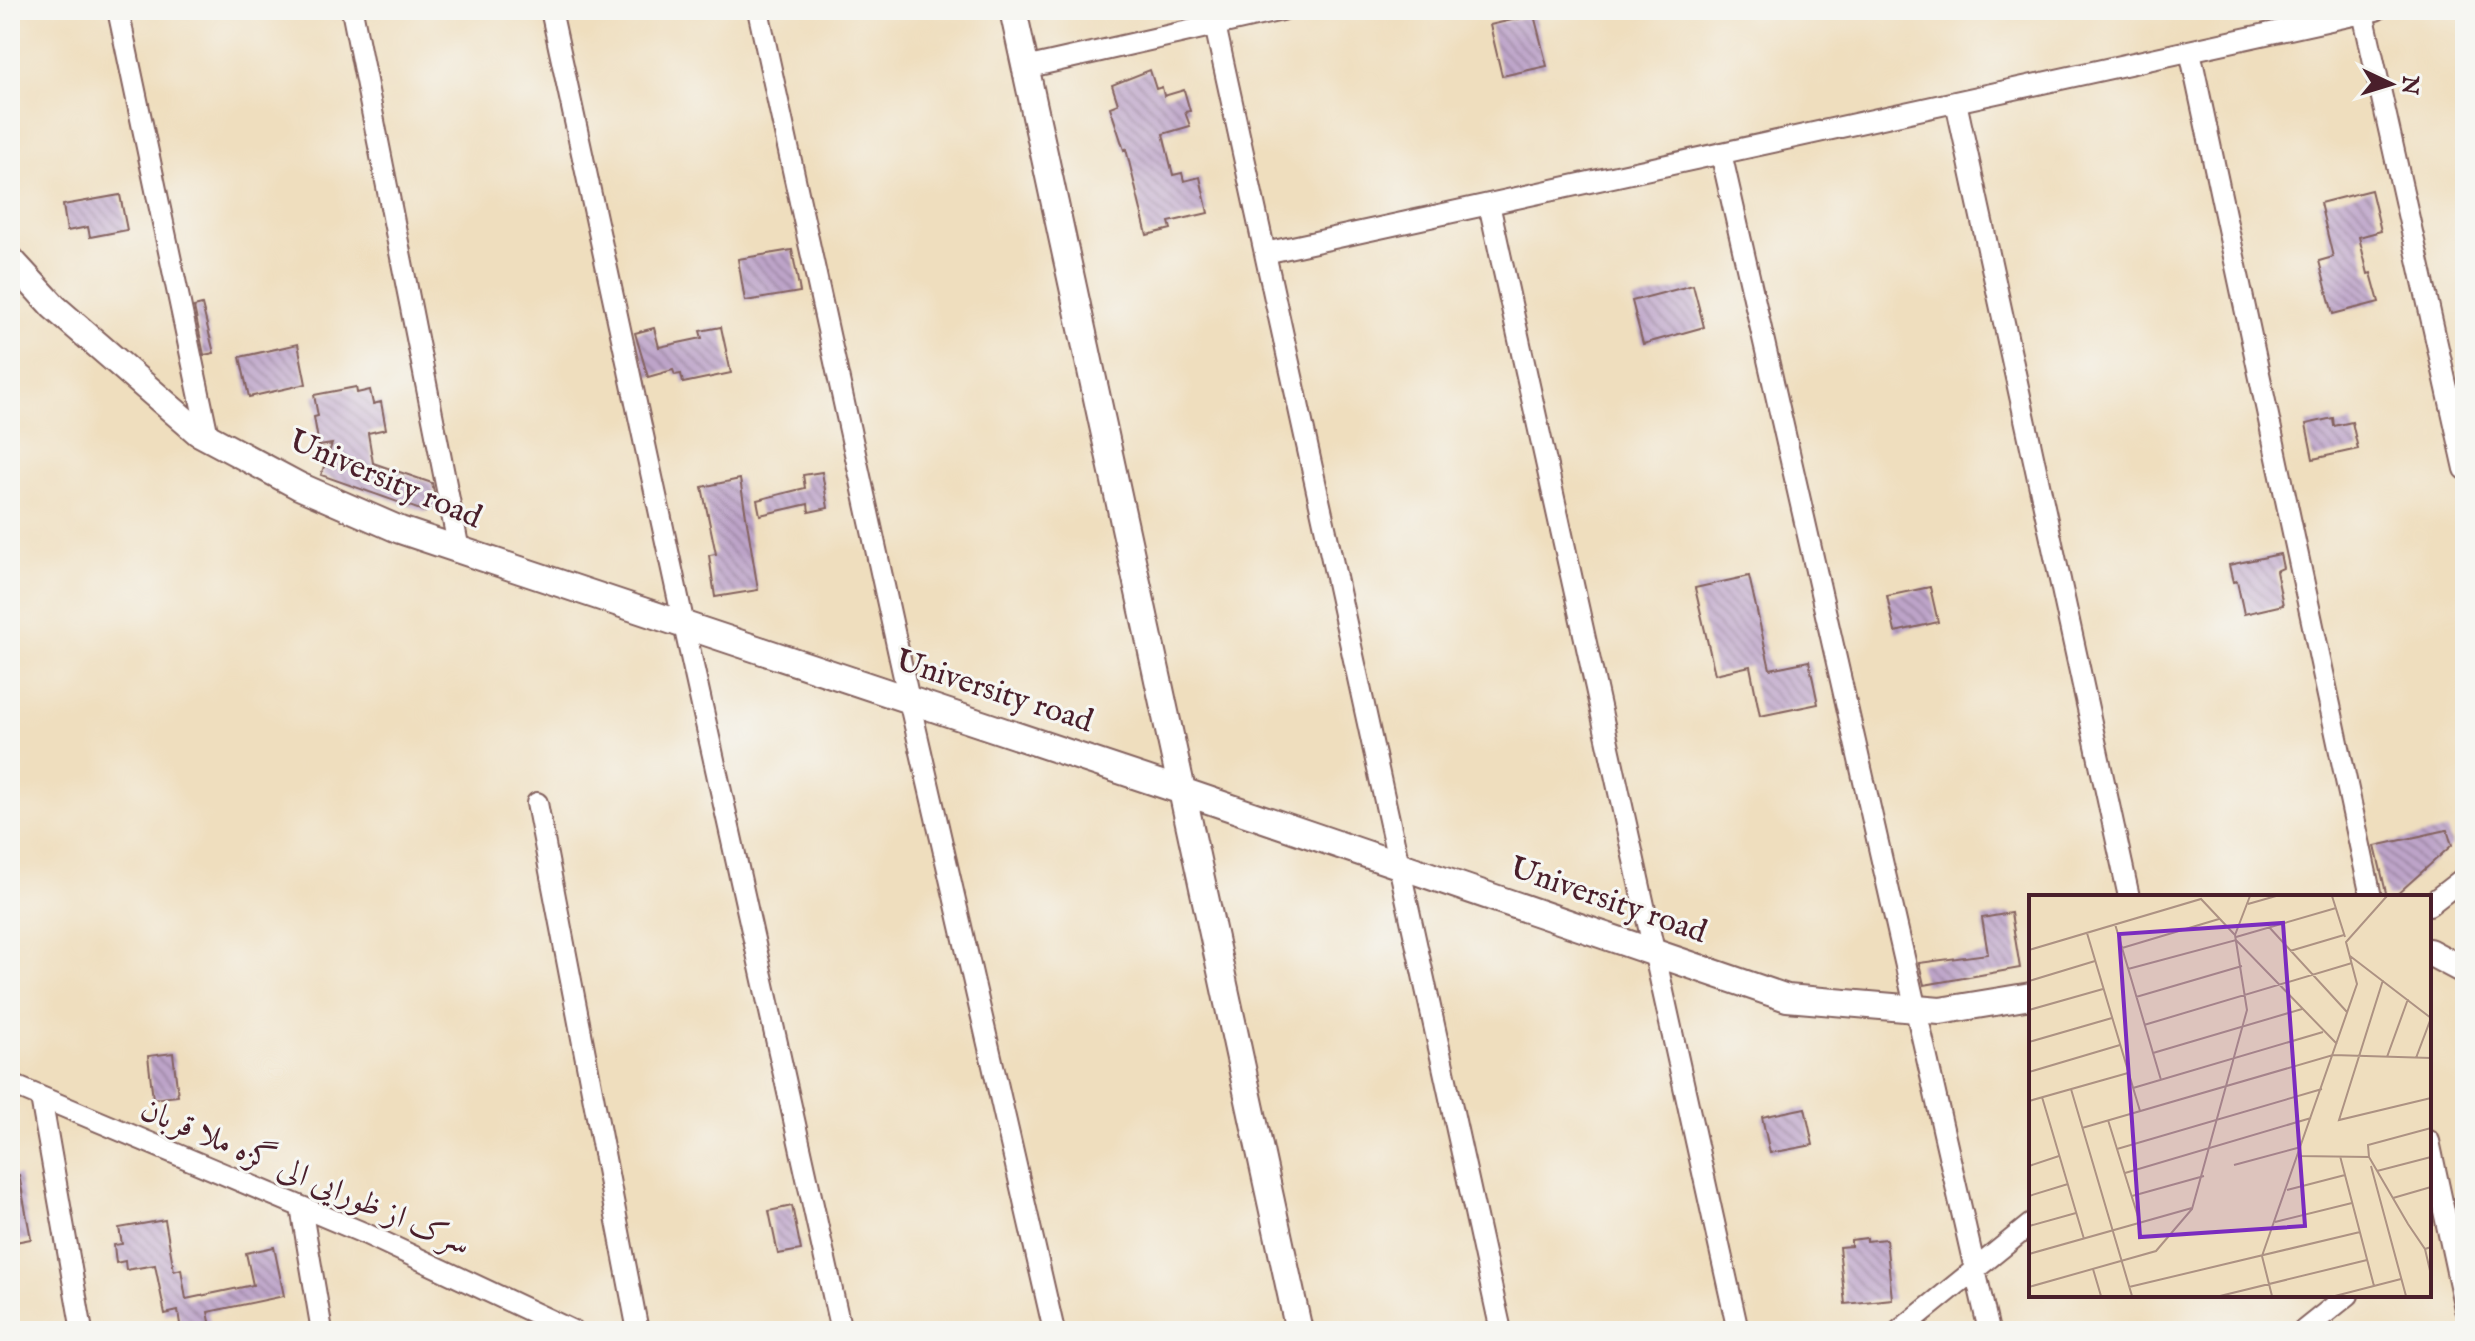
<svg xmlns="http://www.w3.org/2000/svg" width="2475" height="1341" font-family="'IM FELL English',Amiri,serif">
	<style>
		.building { fill: url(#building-back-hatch) }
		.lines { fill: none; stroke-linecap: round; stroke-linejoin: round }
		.minor-casing { stroke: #84625e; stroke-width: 24 }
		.tertiary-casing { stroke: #84625e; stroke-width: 30 }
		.minor { stroke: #fff; stroke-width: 20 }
		.tertiary { stroke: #fff; stroke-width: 26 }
		.labels { text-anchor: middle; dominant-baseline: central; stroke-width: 6; stroke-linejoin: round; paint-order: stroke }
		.street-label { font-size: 32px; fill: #4a1f2b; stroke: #f6f6f2 }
		.inset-road { fill: none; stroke: #ad9283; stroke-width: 2 }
		.view { fill: #7b2cbf; fill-opacity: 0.15; stroke: #7b2cbf; stroke-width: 4 }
		.inset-edge { fill: none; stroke: #4a1f2b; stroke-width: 4 }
	</style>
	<defs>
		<pattern id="building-back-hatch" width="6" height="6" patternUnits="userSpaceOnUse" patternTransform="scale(2)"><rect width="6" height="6" fill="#bda4c9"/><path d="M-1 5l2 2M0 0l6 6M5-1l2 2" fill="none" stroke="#9c85a3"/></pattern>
	</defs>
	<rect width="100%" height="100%" fill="#f6f6f2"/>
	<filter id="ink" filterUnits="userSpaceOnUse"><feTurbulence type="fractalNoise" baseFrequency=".0125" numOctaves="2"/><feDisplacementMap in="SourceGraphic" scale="16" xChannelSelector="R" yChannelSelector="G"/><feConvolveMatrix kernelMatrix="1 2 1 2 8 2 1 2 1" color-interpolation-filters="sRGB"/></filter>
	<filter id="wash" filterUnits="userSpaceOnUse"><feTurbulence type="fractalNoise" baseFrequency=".006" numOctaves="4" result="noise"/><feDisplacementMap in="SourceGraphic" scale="32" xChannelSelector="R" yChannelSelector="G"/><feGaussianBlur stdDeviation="1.8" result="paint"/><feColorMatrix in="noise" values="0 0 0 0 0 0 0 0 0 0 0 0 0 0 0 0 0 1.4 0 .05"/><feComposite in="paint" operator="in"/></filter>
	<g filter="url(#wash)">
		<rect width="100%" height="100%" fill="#efdebe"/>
		<g id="blocks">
			<path class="building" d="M1534,15L1547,66L1502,76L1490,25Z
				M1150,70L1156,89L1162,87L1164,96L1184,90L1190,111L1185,112L1190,126L1163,134L1173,175L1182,173L1184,181L1200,177L1208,213L1169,222L1171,229L1147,235L1126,149L1124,150L1110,107L1118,104L1112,85Z
				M2371,190L2381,231L2359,237L2368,274L2371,273L2379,302L2333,314L2319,261L2333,257L2320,203Z
				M120,195L127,230L90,237L88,227L67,231L63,205Z
				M792,250L800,292L745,301L738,259Z
				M1693,285L1704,327L1643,344L1632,301Z
				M202,305L214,353L204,355L194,307Z
				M721,327L731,373L683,383L681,374L675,375L673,370L648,377L635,333L654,328L659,347L702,338L700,331Z
				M298,344L306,384L249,397L240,357Z
				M356,387L357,393L370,390L373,404L381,402L386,429L368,433L373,463L432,483L437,506L426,512L321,475L332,444L319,446L314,417L318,416L314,395Z
				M2333,418L2334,426L2352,422L2358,449L2313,459L2306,424Z
				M822,472L828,508L809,512L808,504L760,515L757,500L805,488L803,475Z
				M740,479L758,590L715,597L709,555L716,554L702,487Z
				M2280,554L2283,568L2276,571L2283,605L2244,614L2237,581L2233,582L2229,565Z
				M1749,576L1770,669L1809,661L1818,704L1760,716L1750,666L1715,674L1695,588Z
				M1930,587L1938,622L1895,632L1887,596Z
				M2447,830L2452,845L2394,897H2387L2375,846Z
				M2011,913L2020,968L1924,985L1919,963L1988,954L1982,918Z
				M173,1053L178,1096L153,1099L148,1056Z
				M1805,1108L1813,1145L1770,1153L1762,1117Z
				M19,1175L31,1239L10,1243V1176Z
				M792,1206L801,1250L778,1254L769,1211Z
				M165,1220L174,1271L181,1269L186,1299L253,1285L246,1253L274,1247L284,1296L208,1312L212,1331H181L178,1311L165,1314L155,1265L126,1270L125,1261L116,1263L114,1245L122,1244L119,1228Z
				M1867,1238V1241L1886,1239L1892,1299L1845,1304L1839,1247L1851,1246V1240Z"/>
		</g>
	</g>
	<g filter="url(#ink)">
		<use href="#blocks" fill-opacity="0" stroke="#84625e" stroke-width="2"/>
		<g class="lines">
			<g class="minor-casing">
				<path id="minor" d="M118,10L208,436
					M352,10L459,550
					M551,10L684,625L841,1331
					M758,10L909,700L1054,1331
					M2363,13L2465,469
					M1215,25L1501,1331
					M2190,51L2371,897
					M1025,68L1282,10
					M1956,102L2129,897
					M1721,153L1989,1331
					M1489,204L1738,1331
					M1265,253L2376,10
					M537,803L638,1331
					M2429,905L2465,877
					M10,1084L366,1234L573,1331
					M41,1098L82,1331
					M2429,1141L2465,1309
					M301,1207L322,1331
					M1899,1331L2031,1224
					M2303,1331L2348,1295"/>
			</g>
			<g class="tertiary-casing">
				<path id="tertiary" d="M1013,10L1299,1331
					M10,259L54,307L198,432L299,486L400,530L1182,791L1787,998L1940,1011L2031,996
					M2429,952L2465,971"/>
			</g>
			<use href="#minor" class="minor"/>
			<use href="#tertiary" class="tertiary"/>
		</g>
	</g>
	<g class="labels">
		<g class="street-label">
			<text transform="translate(385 480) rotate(23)">University road</text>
			<text transform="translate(994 692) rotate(18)">University road</text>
			<text transform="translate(1608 901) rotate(19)">University road</text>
			<text transform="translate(305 1178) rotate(23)">سرک از ظورایی الی گزه ملا قربان</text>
		</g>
	</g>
	<g transform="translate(2029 895)">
		<rect width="402" height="402" fill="#efdebe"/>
		<path class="inset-road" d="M303,1L316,42M219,9L247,1M86,29L132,185M240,32L318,117M58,38L111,216M207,42L307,13M93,53L190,24M0,55L172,4L206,40M261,56L315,40M321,61L402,123L387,163M99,74L207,45L308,149M354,85L310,225L402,203M0,86L66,66M107,102L213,71M0,115L74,94M115,130L323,68M0,147L83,123M124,158L273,114M358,162L379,104M0,177L91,150M104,193L294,137M42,194L103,401M13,202L55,344M0,206L99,178M79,225L111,328M53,233L304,160L402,163M88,254L293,194M269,261L340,262L379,329L396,354L402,352M311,261L345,391M340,262L339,250L402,233M205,270L272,252M0,271L30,261M342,271L377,401M348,276L402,262M96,278L282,223M258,295L316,280M0,301L39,289M103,301L175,281M364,303L402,292M246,327L323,308M0,331L47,318M396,354L402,380M0,359L163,313M64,374L72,401M0,392L127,356L163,314L218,115L206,40L221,1M100,392L331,337M191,401L338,365M243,401L233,361L328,89L317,47L358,1M306,401L372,384"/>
		<path class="view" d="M254,28L276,331L111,342L90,39Z"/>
		<rect width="402" height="402" class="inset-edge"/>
	</g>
	<rect width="2475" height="1341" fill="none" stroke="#f6f6f2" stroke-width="40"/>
	<g transform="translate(2391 84) rotate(94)" stroke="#f6f6f2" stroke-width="6" paint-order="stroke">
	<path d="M0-6L14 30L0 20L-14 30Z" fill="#4a1f2b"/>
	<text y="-12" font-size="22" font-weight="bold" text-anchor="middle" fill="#4a1f2b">N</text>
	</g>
</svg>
